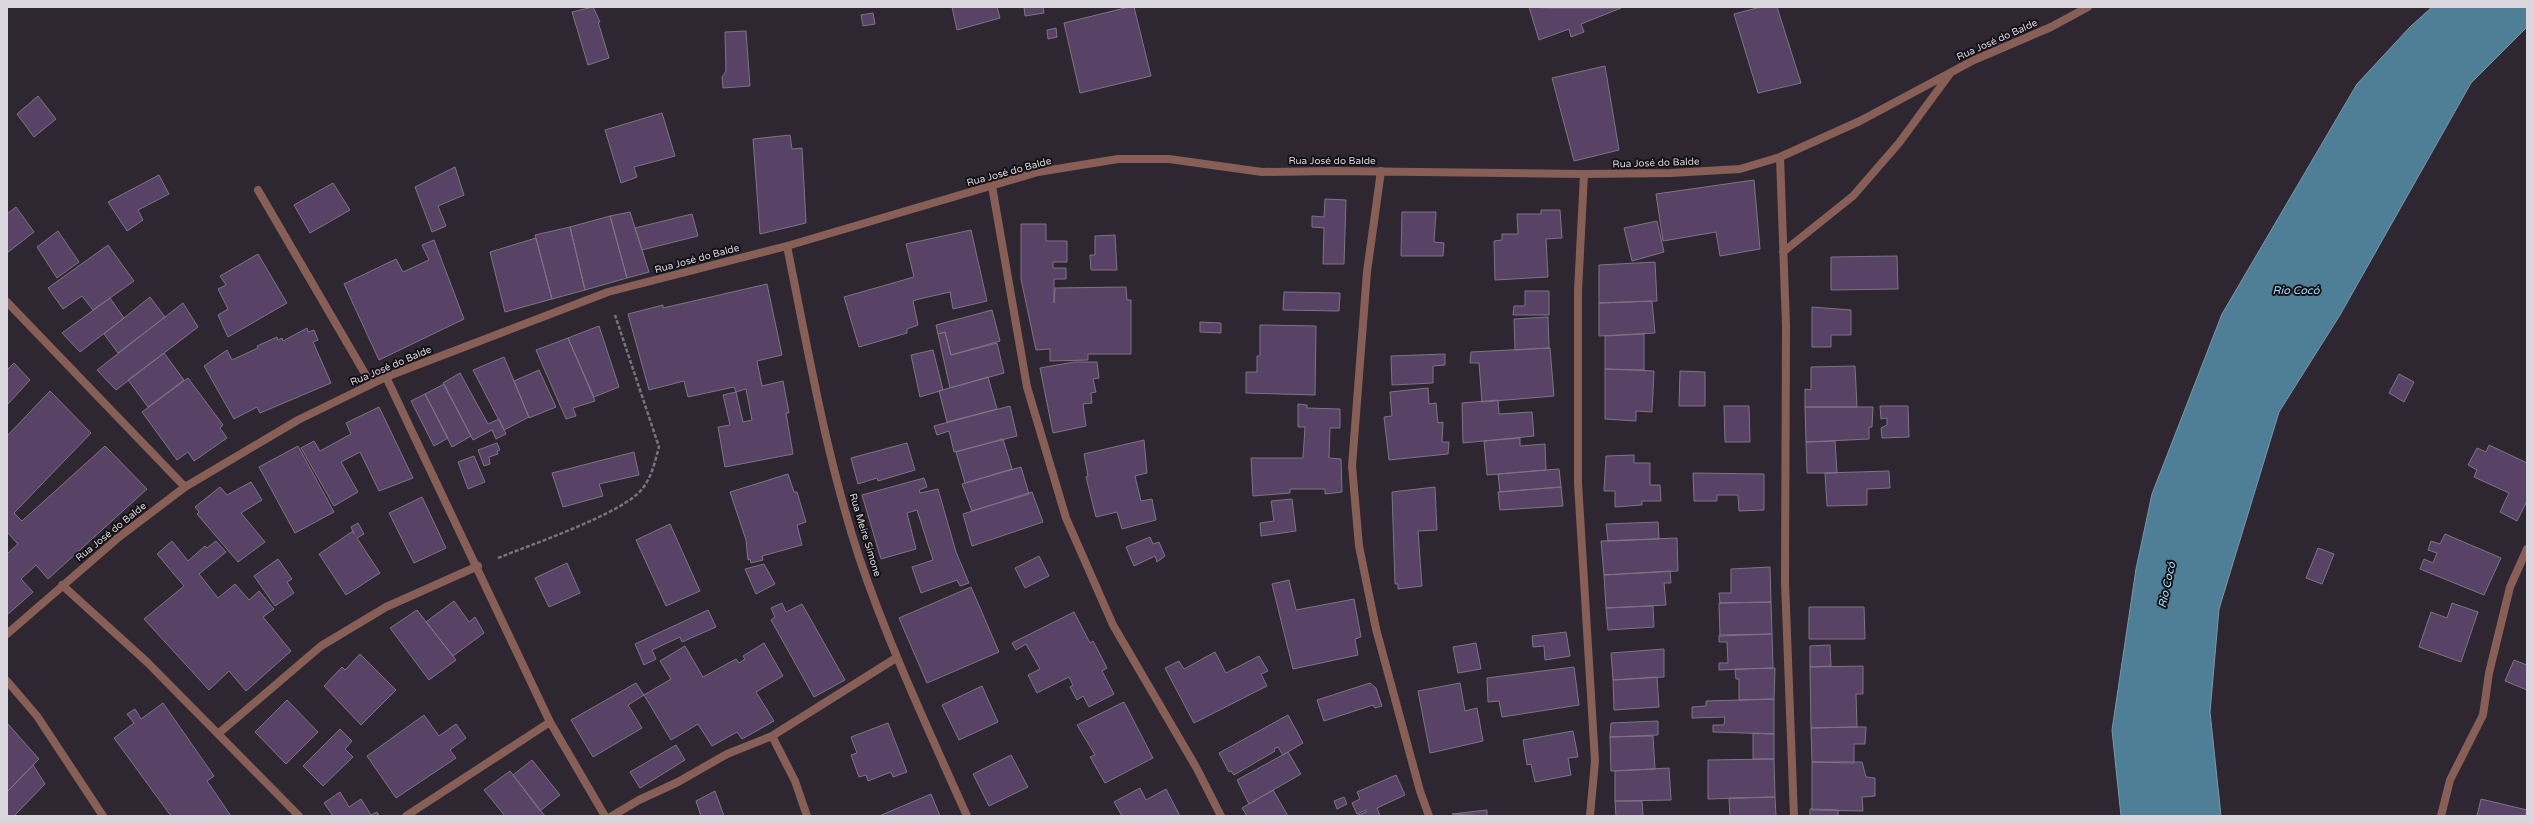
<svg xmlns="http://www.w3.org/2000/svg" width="2534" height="823" font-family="'Varela Round',sans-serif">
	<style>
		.water { fill: #4e7f96; stroke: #7899ab }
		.building { fill: #584265; stroke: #7d7583; fill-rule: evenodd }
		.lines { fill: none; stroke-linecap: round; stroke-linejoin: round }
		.path { stroke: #79737d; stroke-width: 2.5; stroke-dasharray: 4 2; stroke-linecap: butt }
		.street { stroke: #885f56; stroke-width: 8 }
		.labels { text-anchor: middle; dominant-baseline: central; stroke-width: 4; stroke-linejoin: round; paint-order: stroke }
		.street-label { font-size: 10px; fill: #dad6dd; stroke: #141116 }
		.water-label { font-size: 11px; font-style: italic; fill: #a3e1ff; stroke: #141116 }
	</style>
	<rect width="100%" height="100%" fill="#2e2732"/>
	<path class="water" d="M2432,7H2527V27L2471,83L2340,315L2279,412L2219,609L2210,712L2221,816H2121L2112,730L2136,569L2152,494L2222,314L2357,84L2410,27Z"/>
	<path class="building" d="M593,7L600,22H598L609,58L588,65L572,12Z
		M952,7H997L1000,18L957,30Z
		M1024,7H1043L1044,13L1025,16Z
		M1129,7H1134L1151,76L1080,93L1064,23Z
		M1529,7L1548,8H1621L1581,24L1584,32L1571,37L1569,29L1539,40Z
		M1761,7H1777L1801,83L1758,93L1734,14Z
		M873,13L875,24L863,26L861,15Z
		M1056,28L1057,37L1048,39L1047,30Z
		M746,31L750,86L723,88L722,77L726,71L725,32Z
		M1605,66L1619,150L1574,161L1552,78Z
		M38,96L56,119L34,137L17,114Z
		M662,113L675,156L634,167L637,177L621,183L605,130Z
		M790,135L792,149L802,148L806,223L760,234L753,139Z
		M455,167L464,195L438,206L446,226L432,232L415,187Z
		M159,175L169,194L138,210L143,220L127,231L108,202Z
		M1754,180L1760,249L1720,256L1716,232L1663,241L1656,194Z
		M333,183L350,210L310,233L294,205Z
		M1325,199L1346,200L1344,264H1323L1324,228L1312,227V216L1324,217Z
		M16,207L34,232L7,253V214Z
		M1541,210H1560L1562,238L1546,239L1548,277L1495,280L1494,241L1502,240V234H1518L1517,214H1541Z
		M630,212L649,272L627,278L610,216Z
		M1402,212H1436L1434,242L1444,243L1443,256H1401Z
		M692,214L698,236L642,250L635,228Z
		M610,216L627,278L585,290L570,227Z
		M1657,221L1664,252L1632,261L1624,228Z
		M1021,224H1046V241H1067V262H1053V268H1066V279H1054V303L1055,288L1126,287L1127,300H1131V354H1088V360L1050,361V349L1036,350L1021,279Z
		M570,227L585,290L552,299L535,235Z
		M971,230L987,301L953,309L950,292L919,299L913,301L918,325L907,329V333L859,347L844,297L914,277L906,244Z
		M58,231L79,262L57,278L37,247Z
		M1115,235L1117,270H1091L1090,255H1095V236Z
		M536,238L552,299L505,312L490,252Z
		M434,240L464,319L379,360L344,284L396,259L403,272L429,260L422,245Z
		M108,245L134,281L93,310L82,296L63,309L48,288Z
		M258,254L287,303L228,337L218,315L228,309L218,289L226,285L220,276Z
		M1897,256L1898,289L1831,290V257Z
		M1655,262L1657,301L1599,303V265Z
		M767,284L782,355L757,361L762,386L783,381L789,413H786L793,454L725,467L718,427L730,425L723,395L736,392L734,387L688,397L684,381L649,390L628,314L663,305V308ZM746,389L752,420L743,422L736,392Z
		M1525,291H1549V315H1513L1514,306H1525Z
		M1284,292L1340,293L1339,311L1283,310Z
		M150,297L165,317L118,353L104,334Z
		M110,298L124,318L80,352L62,333Z
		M1652,301L1655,333L1599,336V303Z
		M183,303L198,327L116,390L97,370Z
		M1812,307L1851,310V335H1831V347H1812Z
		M992,310L1000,341L951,355L945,332L938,334L936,325Z
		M1548,317L1549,348L1515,350L1514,319Z
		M1200,322L1221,323V333L1200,332Z
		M1260,325L1316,326L1315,395L1246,393V372H1257V356H1260Z
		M599,326L619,387L594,397L568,338Z
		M307,328L308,332L314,330L318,340L313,342L331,383L260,413L257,407L234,419L204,366L227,350L232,360L258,348L257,346L277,337L278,340L282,338L283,341Z
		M945,332L951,355L997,343L1004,373L950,388L938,334Z
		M1644,334V370L1605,369V336Z
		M568,338L595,401L573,408L576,416L566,419L536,350Z
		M1550,348L1554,396L1482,402L1479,363H1470L1471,352Z
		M933,350L943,390L920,397L911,355Z
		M164,353L184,380L148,407L128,380Z
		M1445,354V365L1433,366V383L1392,385L1391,356Z
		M504,357L529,417L504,430L473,370Z
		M1074,362H1097L1099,378L1093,379L1096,392L1091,393L1092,403L1083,404L1086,426L1053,433L1040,368Z
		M14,363L30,380L7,405V370Z
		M1855,366L1857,407H1805V389L1811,390V367Z
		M1605,369L1654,371L1652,412L1636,411V421L1605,419Z
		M539,370L556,407L529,418L514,381Z
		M1680,371L1705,372V406H1679Z
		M460,373L488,424L499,419L506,434L496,439L492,430L473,440L443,383Z
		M2399,374L2414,382L2404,402L2389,393Z
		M988,377L997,409L947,422L939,391Z
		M188,378L223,425L220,428L227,438L194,461L188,452L177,460L142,412Z
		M444,384L471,436L452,447L425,394Z
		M1428,388L1429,404L1436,403L1438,423L1443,422L1442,442H1449L1448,454L1389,460L1384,417L1392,416L1390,392Z
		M50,391L91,433L14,513L22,521L105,446L147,489L48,579L36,565L21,579L33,592L7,615V554L18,544L7,532V436Z
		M425,394L448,438L434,446L411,401Z
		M1498,400L1499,414L1532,412L1534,436L1463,443L1462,403Z
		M1298,404L1307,405V408L1340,409V428H1330L1329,458L1341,459L1342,492L1325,494V489H1290V493L1253,496L1251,458H1303L1305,427H1298Z
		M1010,406L1017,436L954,452L949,431L937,435L934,426Z
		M1724,406H1749L1750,442H1725Z
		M1880,406H1908L1909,437L1882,438L1881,428L1887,425V418L1881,419Z
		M379,407L413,478L379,491L360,452L341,462L358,492L334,506L301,448L314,441L320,451L351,434L346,423Z
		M1805,407H1873L1872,427H1869V439L1806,442Z
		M1520,438V446L1545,444L1546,470L1487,475L1484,441Z
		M1003,439L1012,469L965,483L956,452Z
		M1144,440L1147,473L1135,476L1141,501L1152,499L1156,520L1122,529L1117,512L1096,517L1086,477L1088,476L1084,454Z
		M1835,441L1837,473H1807L1806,442Z
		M497,443L500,450L497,451L498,454L489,457L490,464L484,466L478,450Z
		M907,443L915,470L878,481L877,478L858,484L851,458Z
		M2489,445L2527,463V501L2517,521L2500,512L2509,493L2474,477L2477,470L2468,465L2477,448L2486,452Z
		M298,446L334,512L295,533L259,467Z
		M634,452L639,475L599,484L603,496L563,507L552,473Z
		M1634,455V463H1650V485H1660L1661,501H1642V505L1615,507V491H1604L1606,456Z
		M474,456L485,482L468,489L458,462Z
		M1021,467L1029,494L972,511L962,484Z
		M1559,469L1561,487L1500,492L1498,474Z
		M1889,471L1890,488L1867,489V505L1827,506L1825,473Z
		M1693,473L1764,474V510L1739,511L1738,495H1717V501H1694Z
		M788,474L794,492H797L806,522L797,525L802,545L762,556L763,560L751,563L750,559L748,560L746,540L730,492Z
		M924,478L927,487L919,490L920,493L938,489L956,552L969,583L960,586L957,580L921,593L912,567L933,560L917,510L907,513L916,549L881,559L862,495Z
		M251,482L262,500L241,513L265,542L238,562L197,514L199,512L195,507L220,487L227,495Z
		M1435,487L1437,530L1418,531L1422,586L1398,589V584H1395L1392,492Z
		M1561,487L1563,506L1500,510L1498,492Z
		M1032,492L1043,522L972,546L963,514Z
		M422,497L446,548L414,563L389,513Z
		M1292,499L1296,531L1261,536L1260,523L1274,521L1271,501Z
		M1658,522L1659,539L1608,541L1606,524Z
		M358,523L364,534L357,538L380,573L346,595L319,554L353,531L354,534L351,527Z
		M670,524L700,591L666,606L636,540Z
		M2445,534L2501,558L2484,595L2420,569L2424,559L2433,563L2437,553L2428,550L2431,541L2440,544Z
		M1150,537L1153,544L1159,542L1165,556L1157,562L1155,556L1134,566L1126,547Z
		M1677,538L1678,571L1604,575L1601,541Z
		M172,541L188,561L205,546L207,548L216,541L226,552L199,574L218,598L235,584L249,600L259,591L274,609L263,617L291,651L246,691L229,671L209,690L144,619L184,586L157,554Z
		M2318,548L2334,554L2322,584L2306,578Z
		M1039,556L1049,576L1025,588L1015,568Z
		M278,559L292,579L287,582L294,593L275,606L254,576Z
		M567,563L580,593L549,607L535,578Z
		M764,564L775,584L756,594L745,569Z
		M1770,567L1771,602L1720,603L1719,593H1731V569Z
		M1670,571L1671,583H1664L1666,605L1606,608L1604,575Z
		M1289,580L1296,610L1354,599L1361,637L1355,639L1358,655L1293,669L1272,584Z
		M971,587L999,652L927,683L899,618Z
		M454,601L469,622L475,617L484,633L453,656L426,622Z
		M1771,602L1772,634L1720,636L1719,603Z
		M782,603L786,612L802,604L845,680L814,697L771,620L775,617L771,608Z
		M2452,603L2478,612L2461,662L2419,647L2431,612L2447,618Z
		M1653,606L1654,627L1608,630L1606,608Z
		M1809,607H1864L1865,639H1809Z
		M417,610L456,660L429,680L390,628Z
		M708,610L716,627L682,642L680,637L652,650L656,659L644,665L635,644Z
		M1074,612L1090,643L1093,641L1107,668L1102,671L1114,694L1089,707L1083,696L1077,700L1070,687L1073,685L1069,677L1037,693L1028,675L1040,669L1026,644L1016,650L1012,643Z
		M1566,632L1570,656L1545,660L1544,646L1533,647L1532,636Z
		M1772,634L1773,668L1719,670V663H1728L1727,642H1719V635Z
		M764,643L783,676L756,692L774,721L742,739L737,732L712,746L698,724L671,740L644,695L671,679L660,661L685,646L703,677L736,659L739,663L745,659L743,656Z
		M1476,643L1481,669L1458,673L1453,647Z
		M1830,645L1831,666L1810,667V646Z
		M1664,649V677L1613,680L1611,653Z
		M1215,652L1226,673L1259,656L1268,671L1261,674L1267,686L1194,723L1165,668L1179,661L1184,669Z
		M360,654L396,690L361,725L324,686L342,667L345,670Z
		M2514,660L2527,665V690L2505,681Z
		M1863,666V694H1856L1857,727L1811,728L1810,667Z
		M1574,667L1579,705L1502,717L1499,701L1488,702L1487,678Z
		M1775,668L1774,699L1739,700V679H1736L1735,669Z
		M1657,677L1659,707L1614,710L1613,680Z
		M636,683L644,695L628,705L642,728L593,757L571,720Z
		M1370,683L1376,688L1382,706L1375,708L1373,705L1324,721L1317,700Z
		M1460,683L1465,711L1477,708L1483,741L1430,753L1418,691Z
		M982,686L998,722L959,740L942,705Z
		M1774,699V734L1713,732V725H1724L1725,717L1692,718V707L1706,706V701Z
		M287,700L318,732L286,764L255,732Z
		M1124,702L1153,758L1105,783L1090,757L1095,755L1077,725Z
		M163,703L214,776L207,781L231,816H171L114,738L134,723L127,714L135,709L141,719Z
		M424,715L439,736L456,724L466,738L450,750L456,758L396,798L367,756Z
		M1288,715L1303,743L1283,755L1278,747L1274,749L1275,751L1234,775L1231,771L1229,772L1219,753Z
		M1658,721V735L1610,737L1611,723Z
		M7,723L39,759L7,792Z
		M888,723L907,772L893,777L891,772L868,781L866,775L859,777L851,755L857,753L851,737Z
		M1857,727H1866L1865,744H1854V763L1812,762L1811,728Z
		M340,729L352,741L345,749L353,757L323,786L303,766Z
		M1573,731L1578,757L1568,758L1571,775L1535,782L1531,764L1527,765L1523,740Z
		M1753,733L1774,734V759H1753Z
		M1653,736L1655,769L1611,771L1610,737Z
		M676,745L685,760L640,788L630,772Z
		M1288,752L1301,774L1249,804L1237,780Z
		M1011,755L1028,787L989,806L973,774Z
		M1774,759L1775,797L1708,799V760Z
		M532,760L560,795L540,811L513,775Z
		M1812,762H1862L1866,777L1875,778V796L1862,797L1863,811L1812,810Z
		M33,765L45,784L14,816H7V792Z
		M1669,768L1671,800L1615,801V771Z
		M510,771L513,775L545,816H505L484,790Z
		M1396,775L1405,795L1377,808L1380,816H1356L1366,812V810L1357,814L1352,803L1360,799L1357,792Z
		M1140,788L1146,800L1166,789L1180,816H1122L1114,802Z
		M1273,790L1288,816H1247L1242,808Z
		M715,791L724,816H701L696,801Z
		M340,792L349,807L361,799L371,815L377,812L379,816H333L324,803Z
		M931,794L940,816H879Z
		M1344,797L1347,804L1337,809L1334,801Z
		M1775,797L1776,816H1730L1729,798Z
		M2481,799L2527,810V816H2477Z
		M1615,801H1642L1643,816H1616Z
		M1810,809L1838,810V816H1810Z
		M1487,810V816L1452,814Z"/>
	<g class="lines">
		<path class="path" d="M498,558C530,545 624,513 642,489C652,477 655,461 659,447L615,315"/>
		<path class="street" d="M1780,157L1786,326L1785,582L1794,816
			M1381,171L1367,272L1352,466L1359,546L1376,629L1420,791L1429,816
			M1584,174L1578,291V483L1595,761L1590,816
			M992,186L1027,387L1066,518L1113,625L1196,767L1221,816
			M258,190L371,384
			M787,246C808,350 826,456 859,557C889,646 929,731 967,816
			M1783,252L1853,196L1899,143L1949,75
			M7,302L185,487
			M386,377L550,722L605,816
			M62,585L147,662L299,816
			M7,634L119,537L185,487L298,420L386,377L608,292L787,246L1038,172L1118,159H1169L1262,172L1335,171L1584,174L1671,173L1740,169L1780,157L1860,121L1974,60L2051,27L2088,7
			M7,681L37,716L103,816
			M219,733L321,646L386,607L478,566
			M772,736L795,781L807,816
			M406,816L550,722
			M612,816L639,800L678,782L727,754L772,736L896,658
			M2441,816L2450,780L2483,715L2489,673L2510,587L2527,549"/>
	</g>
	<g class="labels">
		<g class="street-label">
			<text transform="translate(1997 40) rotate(-24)">Rua José do Balde</text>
			<text x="1332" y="161">Rua José do Balde</text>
			<text transform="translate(1656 163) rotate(-2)">Rua José do Balde</text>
			<text transform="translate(1009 172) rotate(-15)">Rua José do Balde</text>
			<text transform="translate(697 259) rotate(-15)">Rua José do Balde</text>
			<text transform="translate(391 366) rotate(-23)">Rua José do Balde</text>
			<text transform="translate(111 532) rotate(-39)">Rua José do Balde</text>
			<text transform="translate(865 535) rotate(73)">Rua Meire Simone</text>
		</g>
		<g class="water-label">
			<text x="2296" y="290">Rio Cocó</text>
			<text transform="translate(2167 585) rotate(-78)">Rio Cocó</text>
		</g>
	</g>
	<rect width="2534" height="823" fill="none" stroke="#dad6dd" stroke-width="16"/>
</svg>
